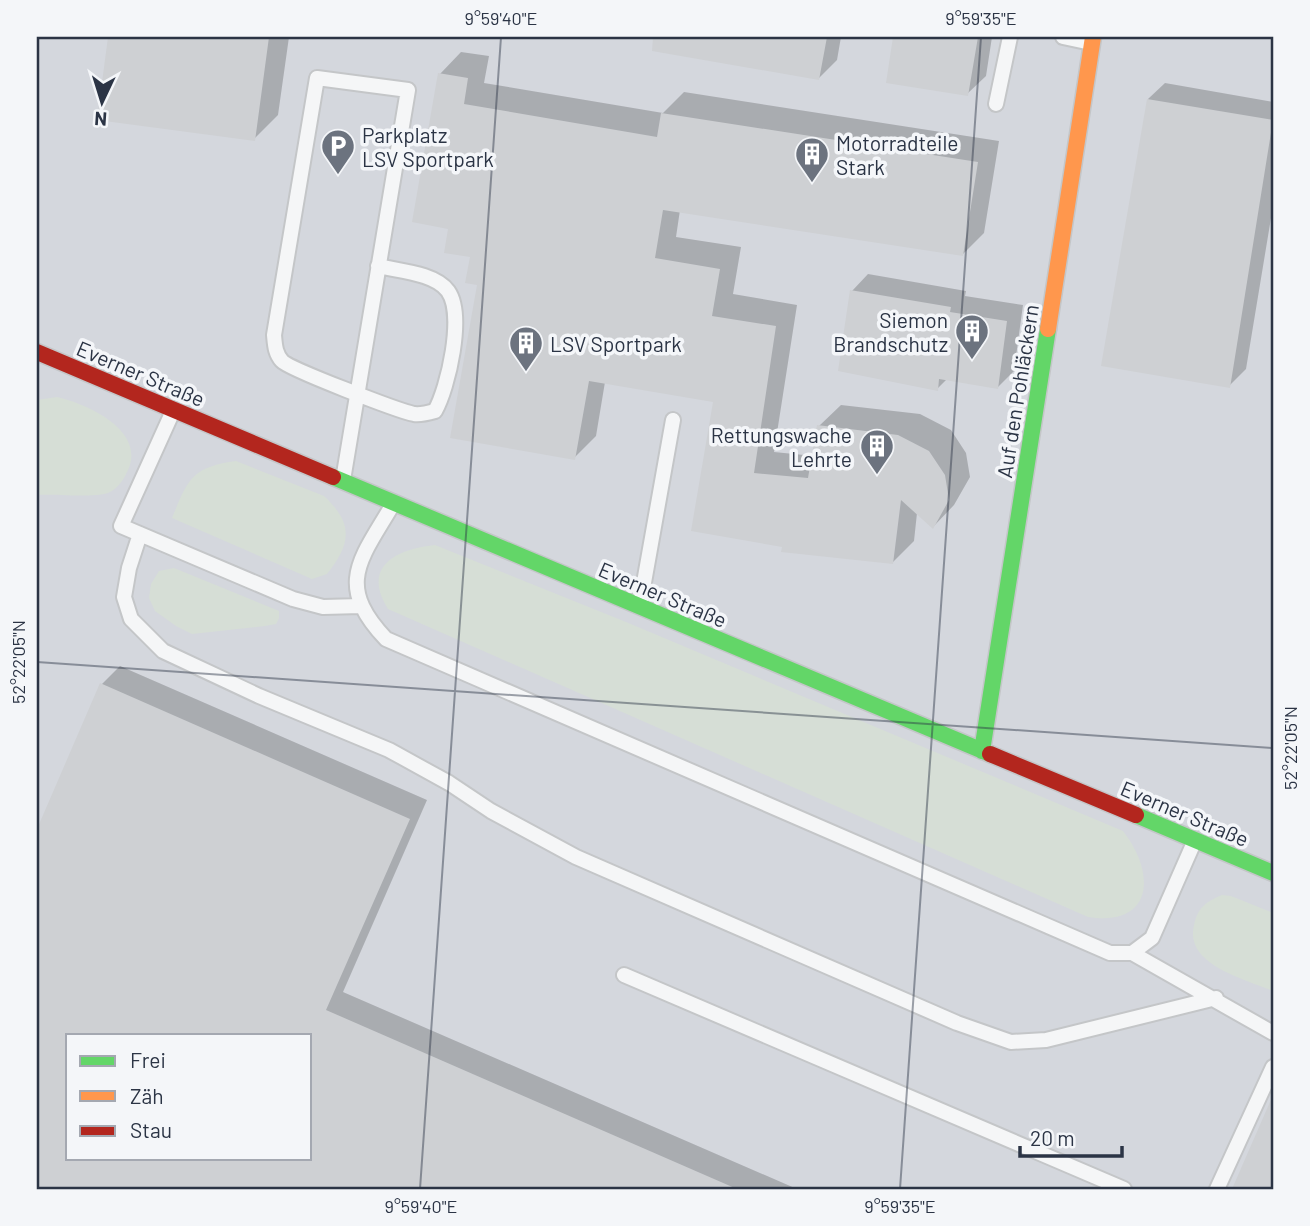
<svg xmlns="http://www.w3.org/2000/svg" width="1310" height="1226" font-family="Barlow,sans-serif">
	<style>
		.built { fill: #d4d7dd; fill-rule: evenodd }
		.green { fill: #d6ded6 }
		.shadow { fill: #0003; fill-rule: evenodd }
		.building { fill: #ced0d3; fill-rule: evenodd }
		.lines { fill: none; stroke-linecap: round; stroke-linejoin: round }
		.lane-casing { stroke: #c4c6c8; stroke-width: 18 }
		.fast-casing { stroke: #c4c6c8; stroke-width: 19 }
		.slow-casing { stroke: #c4c6c8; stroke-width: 19 }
		.jam-casing { stroke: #c4c6c8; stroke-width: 19 }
		.lane { stroke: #f5f6f7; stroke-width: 14 }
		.fast { stroke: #63d668; stroke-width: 16 }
		.slow { stroke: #ff974d; stroke-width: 16 }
		.jam { stroke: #b3261e; stroke-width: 16 }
		.ticks { fill: none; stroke: #2b3445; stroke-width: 2; stroke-opacity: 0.45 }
		.labels { text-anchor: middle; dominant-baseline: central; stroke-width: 7; stroke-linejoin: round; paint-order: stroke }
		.poi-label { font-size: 21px; fill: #2b3445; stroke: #f4f6f9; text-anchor: start }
		.street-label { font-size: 21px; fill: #2b3445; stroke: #f4f6f9 }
		.neatline { fill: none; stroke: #2b3445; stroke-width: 2.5 }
		.ticks-label { font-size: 18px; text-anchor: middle; fill: #2b3445 }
	</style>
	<rect width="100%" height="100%" fill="#e6e8ea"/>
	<path class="built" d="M37,37H1273V1189H37ZM68,1035H310V1158H68Z"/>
	<path class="green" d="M57,397C88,404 150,432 126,474C123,481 116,490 108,493C92,498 55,494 37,495V400Z
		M236,461L324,496C354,524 351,544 327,574L312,579L172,518C188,479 192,467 236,461Z
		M435,545L626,622L1123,831C1156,873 1154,927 1088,917L388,609C361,566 397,549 435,545Z
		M174,568L279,611V618L276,624L265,626L192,634L176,626L155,611L149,598L151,584L159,571Z
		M1222,895L1231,896L1273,913V991C1246,979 1184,965 1194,925C1198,907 1206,902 1222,895Z"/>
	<path class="shadow" d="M110,37H289L278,115L254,139L99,119Z
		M682,37H841L837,60L819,78L679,54Z
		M895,37H992L986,76L967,94L888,81Z
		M461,52L489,56L484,83L663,113L684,92L999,141L984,233L963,254L680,210L676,237L741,247L733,294L797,305L774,452L814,456L819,426L841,405L920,414L951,430L966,453L970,477L954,505L933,527L917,513L914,541L893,562L784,545L715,401L605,382L596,436L574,458L479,284L472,255L450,227L440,74Z
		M1165,83L1273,102V206L1246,369L1229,386L1148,99Z
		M868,274L966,291L965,296L1023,305L1014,371L998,387L947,379L937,389L852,291Z
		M120,666L427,800L343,992L797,1189H37V833L102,684ZM68,1035H310V1158H68Z
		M1273,1107V1189H1234L1267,1113Z"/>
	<path class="building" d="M108,37H269L255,141L97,120Z
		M653,37H827L819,80L652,51Z
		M893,37H978L968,96L886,83Z
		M438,73L468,78L464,104L657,137L661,113L978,162L963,256L663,210L655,258L720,269L712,316L776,326L754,473L808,478L817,425L898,435L929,451L945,475L949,500L933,529L901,500L893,564L781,552L782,547L691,531L713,402L589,381L575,460L450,438L477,285L465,283L470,257L444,253L448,229L412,222Z
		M1147,99L1273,120L1230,388L1101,366Z
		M850,290L951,307L950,312L1007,321L998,389L939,379L938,391L838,371Z
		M100,683L410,819L326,1010L737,1189H37V829ZM68,1035H310V1158H68Z
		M1273,1095V1189H1232Z"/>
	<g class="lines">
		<g class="lane-casing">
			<path id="lane" d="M1063,37L1091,43
				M996,104L1010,37
				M173,411L121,526L293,599L323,607L361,606
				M343,480C364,350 386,220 408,90L317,78L274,335C275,345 275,353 282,361C289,369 399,411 414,414C421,415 428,413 435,411C448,388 465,315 448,291C435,273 399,271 378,266
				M393,504C361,559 334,584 386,639L1110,953H1132L1273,1033
				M140,534L129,568L124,597L131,619L163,651L259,696L389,750L449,783L491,811L576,857L957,1023L1011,1042L1046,1040L1216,998
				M640,605L673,420
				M1132,953L1152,938L1195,840
				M624,975L1124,1189
				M1217,1189L1273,1067"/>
		</g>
		<g class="fast-casing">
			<path id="fast" d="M333,477L990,754
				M982,751L1048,329
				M1136,815L1273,873"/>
		</g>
		<g class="slow-casing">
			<path id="slow" d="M1048,329L1093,37"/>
		</g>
		<g class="jam-casing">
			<path id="jam" d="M37,352L333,477
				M990,754L1136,815"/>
		</g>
		<use href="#lane" class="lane"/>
		<use href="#fast" class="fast"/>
		<use href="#slow" class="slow"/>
		<use href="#jam" class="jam"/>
	</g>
	<path class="ticks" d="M37,662L1273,748M420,1189L501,37M900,1189L981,37"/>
	<defs>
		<g id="parking-pin" transform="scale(1.75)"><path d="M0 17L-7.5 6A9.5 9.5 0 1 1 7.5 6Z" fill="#6c737f" stroke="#f4f6f9"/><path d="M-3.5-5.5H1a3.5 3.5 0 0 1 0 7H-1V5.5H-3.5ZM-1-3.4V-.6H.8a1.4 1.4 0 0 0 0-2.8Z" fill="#fff"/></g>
		<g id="building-pin" transform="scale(1.75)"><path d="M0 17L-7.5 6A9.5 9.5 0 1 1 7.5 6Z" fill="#6c737f" stroke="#f4f6f9"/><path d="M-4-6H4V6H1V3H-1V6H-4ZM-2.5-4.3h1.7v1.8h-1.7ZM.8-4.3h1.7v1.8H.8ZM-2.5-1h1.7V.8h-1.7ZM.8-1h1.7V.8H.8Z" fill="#fff"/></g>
	</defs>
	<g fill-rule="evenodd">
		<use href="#parking-pin" x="338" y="146"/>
		<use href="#building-pin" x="812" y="154"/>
		<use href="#building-pin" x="972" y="331"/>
		<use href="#building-pin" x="526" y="343"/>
		<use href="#building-pin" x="877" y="446"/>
	</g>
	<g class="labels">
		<g class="poi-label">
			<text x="362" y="134">Parkplatz<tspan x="362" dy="24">LSV Sportpark</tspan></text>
			<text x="836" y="142">Motorradteile<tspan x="836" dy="24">Stark</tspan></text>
			<text x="948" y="319" text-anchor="end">Siemon<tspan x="948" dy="24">Brandschutz</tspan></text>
			<text x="550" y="343">LSV Sportpark</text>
			<text x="852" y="434" text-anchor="end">Rettungswache<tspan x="852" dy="24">Lehrte</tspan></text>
		</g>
		<g class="street-label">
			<text transform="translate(141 373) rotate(23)">Everner Straße</text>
			<text transform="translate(1017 391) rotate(-81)">Auf den Pohläckern</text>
			<text transform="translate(663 594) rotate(23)">Everner Straße</text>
			<text transform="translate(1185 813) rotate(23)">Everner Straße</text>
		</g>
	</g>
	<rect width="1310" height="1226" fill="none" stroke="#f4f6f9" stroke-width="77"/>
	<rect x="66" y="1034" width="245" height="126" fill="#f4f6f9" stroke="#a4a8b1" stroke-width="2"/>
	<rect x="80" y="1056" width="35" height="10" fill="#63d668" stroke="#a4a8b1" stroke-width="2"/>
	<text x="130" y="1068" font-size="21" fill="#2b3445">Frei</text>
	<rect x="80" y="1091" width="35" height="10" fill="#ff974d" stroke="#a4a8b1" stroke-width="2"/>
	<text x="130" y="1104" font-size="21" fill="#2b3445">Zäh</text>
	<rect x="80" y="1126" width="35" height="10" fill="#b3261e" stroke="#a4a8b1" stroke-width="2"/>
	<text x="130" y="1138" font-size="21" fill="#2b3445">Stau</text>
	<g transform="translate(102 102) rotate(184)" stroke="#f4f6f9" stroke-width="5" paint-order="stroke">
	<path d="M0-5L12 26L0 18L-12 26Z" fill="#2b3445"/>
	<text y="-10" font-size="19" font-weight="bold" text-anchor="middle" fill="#2b3445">N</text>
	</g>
	<path d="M1020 1146v10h102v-10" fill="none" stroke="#2b3445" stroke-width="3.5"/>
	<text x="1030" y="1146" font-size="21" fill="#2b3445" stroke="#f4f6f9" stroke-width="5" paint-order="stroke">20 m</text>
	<rect x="38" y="38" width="1234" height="1150" class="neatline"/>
	<g class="ticks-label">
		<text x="501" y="25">9°59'40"E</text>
		<text x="981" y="25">9°59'35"E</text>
		<text transform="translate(19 662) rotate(-90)" y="6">52°22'05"N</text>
		<text transform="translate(1291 748) rotate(-90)" y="6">52°22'05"N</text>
		<text x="421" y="1213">9°59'40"E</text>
		<text x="900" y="1213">9°59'35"E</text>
	</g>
</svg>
